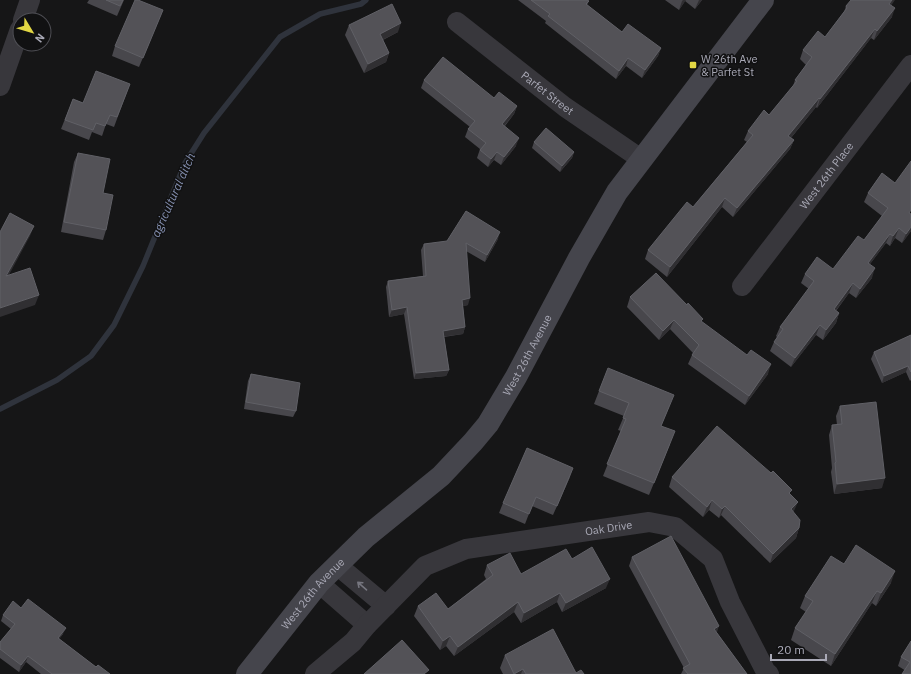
<svg xmlns="http://www.w3.org/2000/svg" width="911" height="674" font-family="'IBM Plex Sans',sans-serif">
	<style>
		.lines { fill: none; stroke-linecap: round; stroke-linejoin: round }
		.stream { stroke: #2f333c; stroke-width: 5.5 }
		.street { stroke: #38373c; stroke-width: 20 }
		.secondary { stroke: #45454c; stroke-width: 22 }
		.wall { fill: #48474c }
		.shaded-wall { fill: #302f32 }
		.building { fill: #535257; stroke: #606066 }
		.oneway { stroke: #76767f }
		.poi-dot { fill: #e2d744; stroke: #111112; stroke-width: 1.5 }
		.labels { text-anchor: middle; dominant-baseline: central; stroke-width: 3; stroke-linejoin: round; paint-order: stroke }
		.poi-label { font-size: 11px; fill: #a9a9b6; stroke: #111112; text-anchor: start }
		.street-label { font-size: 11px; fill: #a9a9b6; stroke: #111112 }
		.water-label { font-size: 12px; font-style: italic; fill: #838eae; stroke: #111112 }
	</style>
	<rect width="100%" height="100%" fill="#161617"/>
	<g class="lines">
		<path class="stream" d="M0,409L57,380L91,356L114,325L143,266L185,163L204,133L280,37L320,14L361,4L366,0"/>
		<g class="street">
			<path d="M23,20L30,0"/>
			<path id="s1" d="M457,22L565,107L641,159"/>
			<path d="M0,86L20,29"/>
			<path id="s2" d="M742,286L911,65"/>
			<path d="M337,565L386,606"/>
			<path d="M319,583L367,625"/>
			<path id="s3" d="M315,674L353,642L367,625L425,566L466,549L649,522L675,527L713,559L730,602L766,672L769,674"/>
		</g>
		<path class="secondary" id="s4" d="M247,674L319,583L366,537L441,476L473,442L488,424L516,377L579,258L617,192L763,0"/>
	</g>
	<path class="wall" d="M89,0H124L117,16L87,3Z
		M518,0H587L589,1L587,5L622,32L661,48L658,56L642,78L626,66L616,79L545,23L546,21Z
		M665,0H702L695,9L685,1L679,10Z
		M891,5L892,17L874,40L871,38L817,108L816,107L791,138L794,140L790,149L733,217L722,207L667,277L645,259L648,250L693,207L747,142L744,140L748,131L769,115L793,86L795,80L806,65L800,59L803,50L825,37L844,12L846,6Z
		M163,10L139,67L112,56L115,46Z
		M349,25L398,32L383,40L389,53L386,62L364,73L345,35Z
		M424,80L494,98L517,106L514,114L505,126L516,146L501,165L494,160L488,167L477,158L480,149L465,137L468,129L470,127L421,88Z
		M130,84L114,127L106,124L102,136L92,132L89,140L61,129L73,99L83,103Z
		M534,142L574,152L572,158L560,172L532,148Z
		M78,153L106,230L103,240L61,232L74,162Z
		M882,173L911,231L902,243L895,238L890,246L886,243L870,264L872,278L856,298L849,293L836,311L839,313L836,323L823,340L816,335L791,367L770,351L774,342L777,337L776,336L780,327L809,289L801,283L805,274L833,269L864,240L882,216L864,202L868,193Z
		M498,239L485,262L466,251L468,305L463,306L465,327L463,334L444,337L449,370L446,376L414,379L404,314L389,317L386,287L388,281L423,276L421,250L424,244Z
		M630,297L702,322L768,374L745,405L688,364L692,355L693,353L670,329L659,340L627,307Z
		M911,335V380L910,381L906,372L882,383L871,359L874,352Z
		M251,374L296,411L293,417L244,409L248,381Z
		M599,391L669,407L661,426L670,444L649,495L603,476L621,431L618,430L624,416L594,404Z
		M840,406L882,488L834,494L831,472L832,468L829,435L832,425H837L836,416Z
		M771,473L791,495L794,511L793,512L799,528L796,538L770,563L721,515L719,518L709,510L703,517L669,487L672,477Z
		M570,477L553,515L532,506L525,524L499,513L503,503Z
		M632,557L717,633L747,674H681L684,668L629,566Z
		M572,559L606,588L562,612L557,602L521,623L514,612L454,656L446,646L440,650L414,616L418,606L448,609L486,579L484,575L487,565L521,574Z
		M844,564L891,583L876,606L872,603L831,666L791,640L795,628L806,612L800,608L805,596Z
		M21,608L63,634L59,639L96,667L110,674H41L26,662L19,672L0,658V642L11,629L1,621L3,615Z
		M911,641V674L898,666L901,657Z
		M505,655L576,673L584,674H503L500,668Z"/>
	<path class="shaded-wall" d="M683,0H686L679,10L682,1Z
		M699,0H702L695,9Z
		M892,0H895L886,13L889,4Z
		M895,8L892,17L874,40L877,31Z
		M401,23L398,32L376,43L380,34Z
		M875,29L871,38L817,108L820,99Z
		M661,48L658,56L642,78L645,70Z
		M389,53L386,62L364,73L368,64Z
		M628,58L626,66L616,79L619,71Z
		M819,98L816,107L785,145L788,136Z
		M517,106L514,114L499,132L502,124Z
		M519,138L516,146L501,165L504,157Z
		M794,140L790,149L733,217L737,208Z
		M497,152L494,160L488,167L491,159Z
		M574,152L572,158L560,172L562,166Z
		M725,198L722,207L667,277L670,267Z
		M34,226L30,236L3,286L6,276Z
		M911,227V231L902,243L906,234Z
		M899,228L895,238L890,246L893,236Z
		M500,232L498,239L485,262L487,255Z
		M890,234L886,243L864,272L868,263Z
		M875,268L872,278L856,298L860,289Z
		M853,283L849,293L830,318L834,309Z
		M39,295L35,305L0,317V308Z
		M470,298L468,305L460,307L462,300Z
		M407,307L404,314L389,317L392,310Z
		M839,313L836,323L823,340L826,330Z
		M674,320L670,329L659,340L663,331Z
		M820,325L816,335L791,367L795,358Z
		M465,327L463,334L440,337L443,331Z
		M771,364L768,374L745,405L749,396Z
		M908,366L906,372L882,383L884,376Z
		M449,370L446,376L414,379L416,373Z
		M573,468L570,477L553,515L557,506Z
		M885,478L882,488L834,494L837,484Z
		M712,500L709,510L703,517L707,507Z
		M798,502L794,511L787,518L791,509Z
		M725,506L721,515L719,518L722,509Z
		M799,528L796,538L770,563L773,554Z
		M895,571L891,583L876,606L881,593Z
		M610,579L606,588L562,612L566,603Z
		M877,591L872,603L831,666L835,654Z
		M560,593L557,602L521,623L524,613Z
		M518,602L514,612L454,656L458,647Z
		M719,626L716,635L714,629Z
		M66,628L63,634L55,644L58,638Z
		M450,636L446,646L440,650L443,641Z
		M28,656L26,662L19,672L21,665Z
		M523,669L521,674H514Z"/>
	<path class="building" d="M106,0H123L120,6Z
		M135,0H138L163,10L143,58L115,46Z
		M531,0H587L589,1L586,4L622,32L628,24L661,48L645,70L628,58L619,71L548,16L550,14Z
		M851,0H892L889,4L895,8L877,31L875,29L820,99L819,98L788,136L794,140L737,208L725,198L670,267L648,250L687,202L693,207L753,135L748,131L764,110L769,115L797,81L795,80L812,57L803,50L818,31L825,37L847,8L846,6Z
		M392,4L401,23L380,34L389,53L368,64L349,25Z
		M443,57L494,98L499,92L517,106L502,124L519,138L504,157L497,152L491,159L480,150L486,143L468,129L475,121L424,80Z
		M96,71L130,84L117,117L110,115L105,126L96,123L93,130L65,120L73,99L83,103Z
		M546,128L574,152L562,166L534,142Z
		M78,153L110,159L103,193L113,195L106,230L64,222Z
		M911,161V210L909,213L911,214V227L906,234L899,228L893,236L890,234L868,263L875,268L860,289L853,283L834,309L839,313L826,330L820,325L795,358L774,342L783,329L780,327L814,281L805,274L817,257L833,269L858,236L864,240L888,208L868,193L882,173L895,183Z
		M466,211L500,232L487,255L466,243L470,298L462,300L465,327L443,331L449,370L416,373L407,307L392,310L388,281L426,276L424,244L447,241Z
		M10,213L34,226L6,276L30,268L39,295L0,308V232Z
		M656,273L687,305L688,303L703,319L701,321L747,355L751,350L771,364L749,396L692,355L699,345L674,320L663,331L630,297Z
		M911,335V372L908,366L884,376L874,352Z
		M608,368L674,395L661,426L675,431L654,483L607,464L626,419L623,418L629,403L599,391Z
		M251,374L300,383L296,411L246,402Z
		M876,402L885,478L837,484L835,463L836,462L832,425L842,424L840,406Z
		M717,426L771,473L773,471L792,490L789,493L798,502L791,509L800,520L799,528L773,554L725,506L722,509L712,500L707,507L672,477Z
		M527,448L573,468L557,506L536,497L529,514L503,503Z
		M671,536L719,626L714,629L747,674H688L683,668L690,664L632,557Z
		M856,545L895,571L881,593L877,591L835,654L795,628L813,601L805,596L831,556L844,564Z
		M592,547L610,579L566,603L560,593L524,613L518,602L458,647L450,636L443,641L418,606L436,593L448,609L493,575L487,565L510,553L521,574L566,549L572,559Z
		M28,599L66,628L58,638L96,667L98,665L110,674H52L28,656L21,665L0,649V642L15,624L3,615L13,601L21,608Z
		M553,629L576,673L581,670L584,674H526L523,669L514,674L505,655Z
		M402,640L429,670L424,674H364Z
		M911,641V674H902L910,662L901,657Z"/>
	<defs><path id="oneway-shaft" d="M-6 0H5M1.5-3L5.5 0L1.5 3" fill="none" stroke-width="1.6" stroke-linecap="round" stroke-linejoin="round"/></defs>
	<use class="oneway" href="#oneway-shaft" transform="translate(362 586) rotate(-139)"/>
	<rect class="poi-dot" x="689" y="61" width="8" height="8" rx="2"/>
	<g class="labels">
		<g class="poi-label">
			<text x="701" y="59">W 26th Ave<tspan x="701" dy="13">&amp; Parfet St</tspan></text>
		</g>
		<g class="street-label">
			<text stroke="none"><textPath href="#s1" startOffset="115">Parfet Street</textPath></text>
			<text stroke="none"><textPath href="#s2" startOffset="139">West 26th Place</textPath></text>
			<text stroke="none"><textPath href="#s4" startOffset="428">West 26th Avenue</textPath></text>
			<text stroke="none"><textPath href="#s3" startOffset="343">Oak Drive</textPath></text>
			<text stroke="none"><textPath href="#s4" startOffset="104">West 26th Avenue</textPath></text>
		</g>
		<g class="water-label">
			<text transform="translate(173 195) rotate(-66)">agricultural ditch</text>
		</g>
	</g>
	<g transform="translate(32 32) rotate(128)"><circle r="19" fill="#111112" stroke="#4e4e54"/>
	<path d="M0-3L7 15L0 10L-7 15Z" fill="#e2d744"/>
	<text y="-6" font-size="11" font-weight="bold" text-anchor="middle" fill="#a9a9b6">N</text>
	</g>
	<path d="M771 654v6h55v-6" fill="none" stroke="#a9a9b6" stroke-width="2"/>
	<text x="777" y="654" font-size="12" fill="#a9a9b6" stroke="#111112" stroke-width="3" paint-order="stroke">20 m</text>
</svg>
